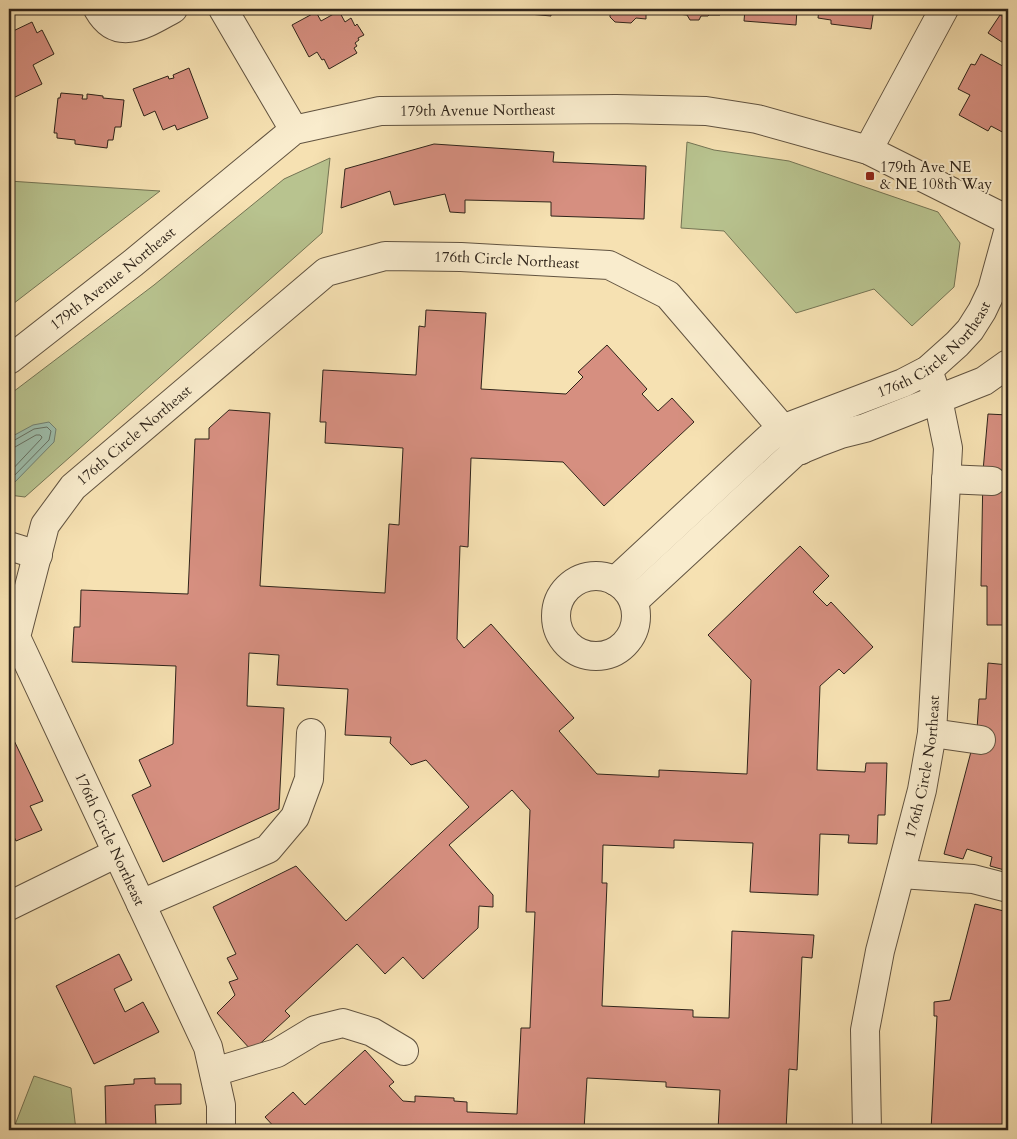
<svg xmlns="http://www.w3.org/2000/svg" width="1017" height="1139" font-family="Cardo,serif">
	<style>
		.green { fill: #b8c38f; stroke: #747454 }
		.water { fill: #9dbeac; stroke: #718072 }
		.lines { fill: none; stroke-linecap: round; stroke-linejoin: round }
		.shore { stroke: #667163; stroke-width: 1 }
		.building { fill: #d68f80; stroke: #2f241a }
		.minor-casing { stroke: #615340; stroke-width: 30 }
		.minor { stroke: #f9eccd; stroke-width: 28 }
		.poi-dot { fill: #8f2418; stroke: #f9eccd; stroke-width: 2 }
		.labels { text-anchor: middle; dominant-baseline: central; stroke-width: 4; stroke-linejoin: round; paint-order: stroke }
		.street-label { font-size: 15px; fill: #2f241a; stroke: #f9eccd }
		.poi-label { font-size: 15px; fill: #2f241a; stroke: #f9eccd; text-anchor: start }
	</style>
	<rect width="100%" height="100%" fill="#f6e1b2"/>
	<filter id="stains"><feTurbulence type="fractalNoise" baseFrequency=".004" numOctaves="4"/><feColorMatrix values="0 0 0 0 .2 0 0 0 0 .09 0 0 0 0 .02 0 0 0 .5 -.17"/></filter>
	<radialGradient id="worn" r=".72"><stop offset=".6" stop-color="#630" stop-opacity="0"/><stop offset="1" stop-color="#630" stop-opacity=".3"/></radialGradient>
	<path class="green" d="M687,142L714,150L789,161L938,212L960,243L954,287L912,326L874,289L796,313L724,231L681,228Z
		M330,158L322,233L25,497L9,495V395L154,285L284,179Z
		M9,181L144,190L160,191L9,307Z
		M34,1076L71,1088L76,1130H13Z"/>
	<path class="water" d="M49,422L56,429L54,442L12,485H9V438L33,425Z"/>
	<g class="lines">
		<path class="shore" d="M9,442L13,441L34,429L47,427L51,431L49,440L11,479L9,480
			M9,448L15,447L36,435H40L42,437L41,439L9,473"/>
	</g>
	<path class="building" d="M511,9H566L565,13L551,12V16L529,14L530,12L511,11Z
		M592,9H646V19L636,18L631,23L615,22L610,17V14H592Z
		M668,9H721L720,15H709L708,16H701L699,20H690L687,15L668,13Z
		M745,9H797L796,25L744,21Z
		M819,9H874L871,29L831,24V20L818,18Z
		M1006,9H1008V46L988,33L1000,15L1002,16Z
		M339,11L345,22L351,18L355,26L357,24L364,35L358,38L359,40L355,43L357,46L354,48L357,53L329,69L324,59L322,60L317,52L309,57L292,25L316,12L321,21Z
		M32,22L37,33L42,30L54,54L33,65L42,84L11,99L9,94V47L10,46L9,42V33Z
		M981,54L1008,69V129L1006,134L991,126L988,131L959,115L970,95L958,89L971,64L975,65Z
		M189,68L208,118L177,130L175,125L163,130L155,111L144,116L133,89L168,76L169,79L174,78L173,75Z
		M61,93L83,95L82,99H87V94L103,96V98L124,100L121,127H115L113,140H108L107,148L75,144V140L57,138V133H54L58,98H60Z
		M434,144L554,152L553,162L646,166L644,219L551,216V202L465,200V213L450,212L445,194L394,205L390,191L341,208L345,169Z
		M426,310L486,313L481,389L566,394L583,377L578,372L607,345L647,389L642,394L658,411L672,398L694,422L604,506L563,462L471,458L468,547L460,546L457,639L464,648L491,624L574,718L559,731L597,774L659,777V770L747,774L751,680L708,635L800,546L829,576L813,592L827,606L831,602L873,647L844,674L839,669L820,686L817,770L865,772L866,763H887L885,815H878L877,844L848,843L849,835L820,834L818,895L750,892L753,843L674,840V848L603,845L602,883H607L602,1006L693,1010V1017L729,1018L732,931L814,935L812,958L802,957L797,1070L789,1069L786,1130H718L720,1090L666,1087V1082L587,1078L584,1130H277L265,1117L293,1092L305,1105L365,1050L394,1082L389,1086L403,1101L415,1102V1096L454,1098V1101L467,1102V1112L517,1114L521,1028H530L535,912H526L530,810L512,790L449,845L493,895V907L479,906L478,928L423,979L403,957L385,974L357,944L285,1011L290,1016L252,1051L217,1013L235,995L229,982L238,979L227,958L236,954L213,907L296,866L346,921L469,807L426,760L411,765L390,743L391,737L345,735L348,689L277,685L279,655L249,653L247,706L284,708L279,809L163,862L132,795L151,786L139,760L173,744L176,666L72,662L74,627H80L81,590L188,594L195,439H209V428L229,410L270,413L260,586L385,593L389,524L399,525L403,448L325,443L326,422H320L323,370L416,375L419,326L425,327Z
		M988,414L1008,415V625H987V586H981L983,471Z
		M988,663L1008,665V871L990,866L992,857L967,849L963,859L944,854L977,729L979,699H986Z
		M9,730L43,801L30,806L42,830L16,841L9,825Z
		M975,904L1008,912V1031L1005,1130H931L937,1016H934V1002L950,1000Z
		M119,954L132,980L114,989L125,1012L143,1002L159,1032L94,1064L56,986Z
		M155,1078V1084H181V1104L155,1105L156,1127H183V1130H106L105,1086L134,1084V1079Z"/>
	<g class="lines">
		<g class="minor-casing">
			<g id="minor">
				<path d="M98,9C118,44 147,23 173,9"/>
				<path d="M223,9L294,130"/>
				<path d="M868,150L944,9"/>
				<path id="s1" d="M9,360L133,263L294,130L380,111L616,109L706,111L757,119L868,150L1008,220"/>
				<path d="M946,479L992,481"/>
				<path d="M9,546L38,555"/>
				<circle cx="596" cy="616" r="40"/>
				<path id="s2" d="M615,581L769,438L782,429L903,383L928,370L957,344L970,330L982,311L992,290L1008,232"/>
				<path d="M634,601L795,452L817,443L841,434L865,428L984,381L1008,364"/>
				<path d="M932,733L981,740"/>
				<path d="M901,874L973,879L1008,888"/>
				<path d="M141,904L268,849L295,817L309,779L311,733"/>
				<path d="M9,906L117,853"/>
				<path d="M214,1072L277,1053L315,1030L343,1023L372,1032L404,1051"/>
				<path id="s3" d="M221,1130V1105L208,1047L16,637L45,525L73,487L326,272L385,256L461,257L609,265L668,295L801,450"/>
				<path id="s4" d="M867,1130L865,1030L880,951L922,790L932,733L948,448L938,399L928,370"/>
			</g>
		</g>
		<use href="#minor" class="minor"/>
	</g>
	<rect class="poi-dot" x="865" y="171" width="10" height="10" rx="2.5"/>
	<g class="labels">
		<g class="street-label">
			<text stroke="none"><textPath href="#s1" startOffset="552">179th Avenue Northeast</textPath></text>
			<text stroke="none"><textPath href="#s3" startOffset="1215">176th Circle Northeast</textPath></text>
			<text stroke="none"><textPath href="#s1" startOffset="132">179th Avenue Northeast</textPath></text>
			<text stroke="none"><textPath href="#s2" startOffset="401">176th Circle Northeast</textPath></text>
			<text stroke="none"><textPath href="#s3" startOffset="780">176th Circle Northeast</textPath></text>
			<text stroke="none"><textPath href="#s4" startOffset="370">176th Circle Northeast</textPath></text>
			<text transform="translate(110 839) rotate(65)">176th Circle Northeast</text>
		</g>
		<g class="poi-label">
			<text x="880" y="167">179th Ave NE<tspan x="880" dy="17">&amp; NE 108th Way</tspan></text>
		</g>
	</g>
	<rect width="1017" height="1139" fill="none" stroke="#f6e1b2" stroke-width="30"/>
	<rect x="10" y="10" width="997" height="1119" fill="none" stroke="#2f241a" stroke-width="2.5"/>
	<rect x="15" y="15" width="987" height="1109" fill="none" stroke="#2f241a"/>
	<rect width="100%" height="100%" filter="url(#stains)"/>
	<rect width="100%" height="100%" fill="url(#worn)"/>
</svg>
